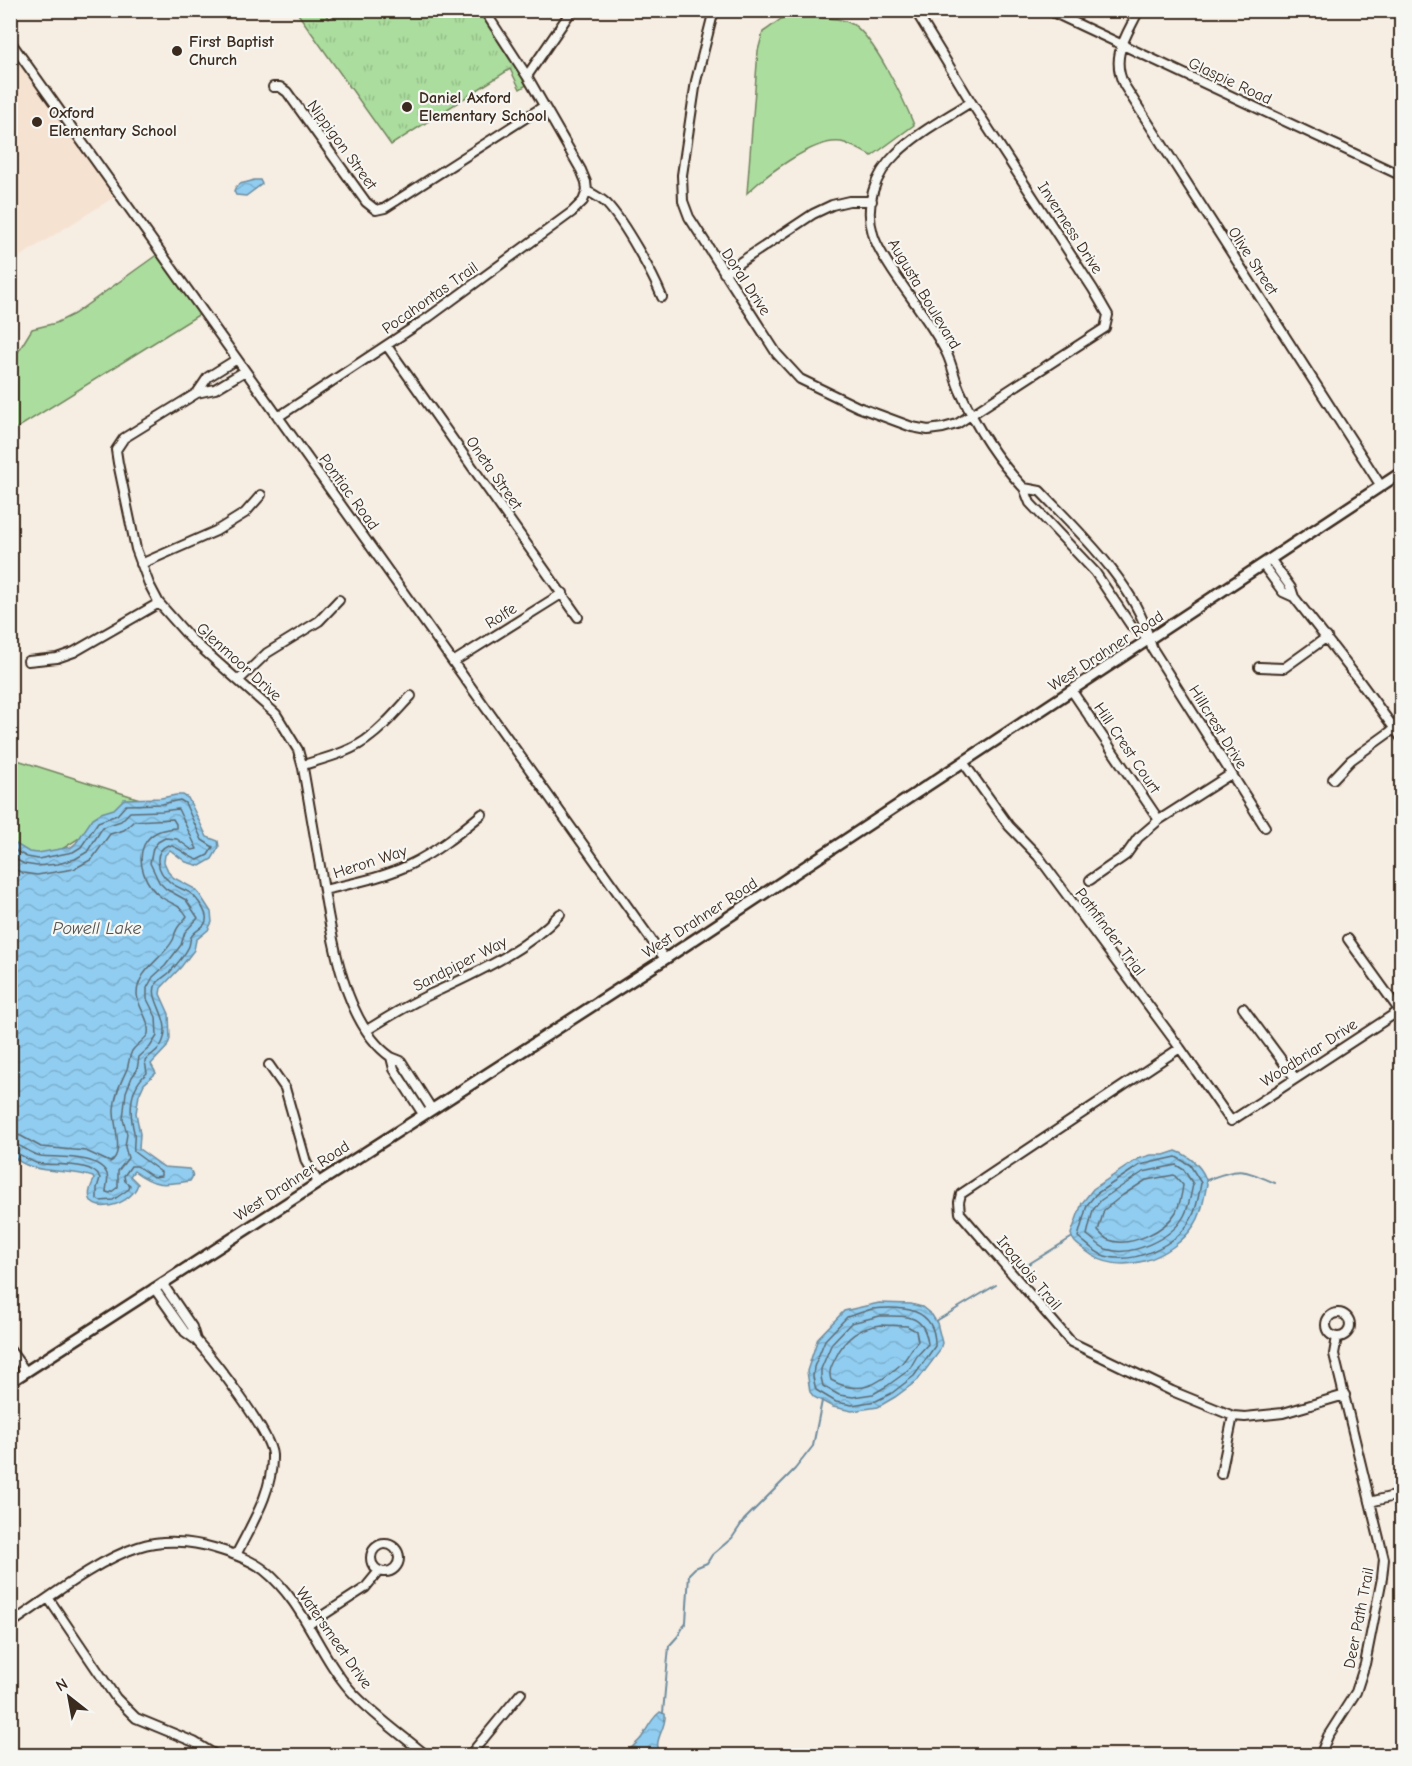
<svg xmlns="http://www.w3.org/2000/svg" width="1412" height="1766" font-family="'Comic Neue',sans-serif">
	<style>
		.built { fill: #f6e2d1 }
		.grass { fill: url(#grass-tufts); stroke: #73845e; stroke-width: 1.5 }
		.park { fill: #abdd9e; stroke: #73845e; stroke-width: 1.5 }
		.water { fill: url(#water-waves); stroke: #6e8c9d; stroke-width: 1.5 }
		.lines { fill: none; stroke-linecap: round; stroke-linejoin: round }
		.shore { stroke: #5d6b72; stroke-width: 1.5 }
		.stream { stroke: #6e8c9d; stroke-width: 2 }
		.minor-casing { stroke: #3b2a1e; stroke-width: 12 }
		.tertiary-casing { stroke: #3b2a1e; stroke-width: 14 }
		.minor { stroke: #f6f6f2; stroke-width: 8 }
		.tertiary { stroke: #f6f6f2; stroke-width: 9 }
		.poi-dot { fill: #3b2a1e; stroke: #f6f6f2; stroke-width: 2 }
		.labels { text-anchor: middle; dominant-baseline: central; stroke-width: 4.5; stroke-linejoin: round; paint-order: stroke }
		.poi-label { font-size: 16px; font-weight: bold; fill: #3b2a1e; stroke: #f6f6f2; text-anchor: start }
		.street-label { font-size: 16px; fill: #3b2a1e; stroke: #f6f6f2 }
		.water-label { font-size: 18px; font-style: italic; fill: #505353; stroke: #f6f6f2 }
	</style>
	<defs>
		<pattern id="grass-tufts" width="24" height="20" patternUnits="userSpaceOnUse" patternTransform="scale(1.5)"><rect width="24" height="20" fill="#abdd9e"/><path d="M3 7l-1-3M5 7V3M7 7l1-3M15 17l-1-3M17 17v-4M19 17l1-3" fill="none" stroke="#94be88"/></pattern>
		<pattern id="water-waves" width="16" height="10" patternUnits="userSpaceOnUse" patternTransform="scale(1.5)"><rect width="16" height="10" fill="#90cdf1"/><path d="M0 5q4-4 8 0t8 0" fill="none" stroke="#7db0ce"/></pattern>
	</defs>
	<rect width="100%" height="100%" fill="#f6ede3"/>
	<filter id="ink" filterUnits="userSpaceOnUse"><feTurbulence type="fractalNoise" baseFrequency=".0167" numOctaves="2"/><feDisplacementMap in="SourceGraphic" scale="12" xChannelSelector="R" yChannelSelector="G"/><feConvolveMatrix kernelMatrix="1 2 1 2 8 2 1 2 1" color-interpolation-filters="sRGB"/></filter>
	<g filter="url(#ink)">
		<path class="built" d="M10,47L116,196L11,262H10Z"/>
		<path class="grass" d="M296,11H323L329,19L341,11H479L526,84L525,86L520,89L510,69L391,145Z"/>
		<path class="park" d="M800,10C807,10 810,14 817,16C829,21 836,15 852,24C873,35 905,102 914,125L872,156C863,152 851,144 841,142C814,138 766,175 747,193L758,51L763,32C776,24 785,13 800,10Z
			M158,254L200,314L11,432L10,365L32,329L56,323L74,314Z
			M11,758L140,799L11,882Z"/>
		<path class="water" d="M254,180H260L262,184L246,196L236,195L234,191C237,181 246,184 254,180Z
			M176,795H183L188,798L207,837L218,841L219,847L212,859L200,866L186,862L170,850L165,855L164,862L169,873L174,878L195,889L200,895L211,912L212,922L208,930L196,940L194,950L181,967L161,988L160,994L169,1014L170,1039L167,1047L151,1064L156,1073L144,1084L139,1095L136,1113L140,1134L139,1149L164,1167L189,1169C193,1173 194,1176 190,1181C163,1185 156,1187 134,1171L130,1176L138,1184C130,1210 73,1219 94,1180L93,1177C66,1167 31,1177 11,1154V841L29,852L38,853L71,847L76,843L93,818L101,813L114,809L124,799L161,798Z
			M1176,1151C1190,1156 1204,1168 1207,1184C1204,1196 1203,1213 1195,1224C1173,1258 1120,1279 1086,1251C1080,1246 1072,1242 1071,1234L1082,1203L1093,1189L1138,1159L1151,1155H1164Z
			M879,1303L911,1304L922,1307L932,1315L937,1323L942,1343L939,1352L918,1380L895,1397L878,1407L852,1411L833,1407L814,1397L810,1392L807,1371L818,1338L844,1311Z
			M660,1712L665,1714C667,1729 651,1741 661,1755H626C629,1748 637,1744 642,1737C648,1727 651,1719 660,1712Z"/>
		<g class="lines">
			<path class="shore" d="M10,848L27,857L38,859L73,852L81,847L98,822L117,815L126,805L162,804L180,800L185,803L202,840L213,847L208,855L198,860C187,857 179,846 168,845C152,852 157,872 170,882C175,887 184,889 190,893C196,897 204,908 206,916C208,928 196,928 191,937C190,940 190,943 189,946C186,954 176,965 170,972C166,976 160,979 156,984C148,999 172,1019 163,1041C160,1051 150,1054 145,1061L147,1073C129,1088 129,1111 134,1132C135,1138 133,1145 134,1152L161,1172V1176L153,1177L137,1166H131L124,1176L125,1181L130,1185L129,1189L113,1200L100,1201L97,1199V1188L100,1178C91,1160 54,1167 36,1163C27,1160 19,1152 10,1151
				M10,856L24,864L37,866L58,864L75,859L87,852L103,827L121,821L130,812L162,811L178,809L197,849L192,850L177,839L165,838L158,842L153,848L150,863L159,882L166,889L186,900L198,918L185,932L181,945L165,966L153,977L147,988V999L156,1017L157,1036L150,1047L139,1057L137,1070L132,1077L126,1092L123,1119L127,1134L125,1147L128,1158L118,1171V1187L110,1193L106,1192C106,1186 109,1180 107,1174C99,1154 57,1158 41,1156C29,1154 22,1144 10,1143
				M10,867L23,873L37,875L74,869L92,859L110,834L124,830L134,821L173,819L176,824V828C162,829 151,832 144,845C136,863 146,886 161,897C171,904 181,905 187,916C184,921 178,925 176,931C174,934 175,937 173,940C163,959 137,970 137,994C138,1009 150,1018 148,1034C144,1041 137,1044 132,1051C129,1057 129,1063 127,1069C121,1082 115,1094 114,1109C113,1124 125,1155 110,1162L86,1151L41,1147L21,1136L10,1134
				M1176,1157L1190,1165L1201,1183C1199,1194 1197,1209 1191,1219C1177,1245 1134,1265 1105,1256C1095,1253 1086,1243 1078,1237L1087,1205L1096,1194L1140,1165Z
				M1176,1165L1184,1170L1193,1184C1191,1194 1189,1207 1184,1216C1172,1238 1131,1258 1106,1249C1099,1246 1093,1239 1087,1235L1093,1210L1101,1200L1143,1172Z
				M1174,1175L1183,1185C1182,1193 1180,1204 1176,1212C1165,1231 1130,1248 1109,1240C1105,1239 1101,1234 1098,1231L1104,1210L1123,1195L1146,1180Z
				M872,1309C902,1306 936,1307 935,1346L914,1376L892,1393L876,1401L852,1405L836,1402L816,1390L813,1377L814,1367L825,1340L847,1317Z
				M880,1316C906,1316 924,1313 928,1344L917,1356L909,1370L887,1386L873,1394L853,1397L839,1395L823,1386L821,1377V1369L832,1343L851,1323Z
				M881,1325L907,1326L916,1331L918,1341C911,1348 907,1359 900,1365C878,1385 859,1396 831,1380C828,1371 832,1365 836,1357C845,1338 860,1327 881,1325Z"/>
			<path class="stream" d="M1207,1180C1240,1167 1242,1169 1275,1183
				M1027,1265L1071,1238
				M936,1321L996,1285
				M663,1713L669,1646L678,1636L686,1622L689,1574L695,1568L707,1563L712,1555L732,1538L744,1520L795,1469L813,1446L822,1401"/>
			<g class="minor-casing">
				<path id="minor" d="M484,10L527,76L581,170L586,182L587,191C595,195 601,198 607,204C624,222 653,274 662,297
					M714,10L696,81L682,175L683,201L689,217L777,354L800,379L858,407L912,427L928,430L943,428L957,424L1105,328L1108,315L1093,289L971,102L915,10
					M1048,10L1402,176
					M1139,10C1126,37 1110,56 1124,85L1381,486
					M10,41L665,959
					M527,76L572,10
					M273,87H280L287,92L366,202L376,210L385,208L544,106
					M971,102C946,118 917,133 896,154C875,174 864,205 873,234C876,246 885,259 892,270C909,296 934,327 947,354C953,367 955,381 961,393C976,427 998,461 1024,488
					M724,273L813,214L832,205L849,201H872
					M387,346L578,617
					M245,371L215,389L197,393L124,438L116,450L118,463L136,549L149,584L159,603L190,638L276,714L298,750L303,768C309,802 315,837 321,872C330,927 342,1023 391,1057
					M197,393L208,377L237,359
					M278,417L429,317L572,212L583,201L587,191
					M141,564L216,531L245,513L261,495
					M1263,565L1283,592L1294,597L1291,588L1271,560
					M1294,597L1358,679L1402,739
					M1149,638C1134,583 1079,532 1040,491L1024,488L1030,503L1095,572L1132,627L1149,638L1152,648L1265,827
					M28,661L57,658L74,652L159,603
					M453,662L563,593
					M1259,667L1284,668L1327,637
					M239,680L267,653L319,621L339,600
					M1072,691L1159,820
					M963,762L1009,826L1038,856L1180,1048L1231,1121L1402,1009
					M303,765C326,758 352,752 371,736C386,725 398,709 411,696
					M1333,779L1351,760L1394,729
					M1090,880L1126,855L1138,838L1159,820L1231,774
					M324,890C353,883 382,878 409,865C436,852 459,833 482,814
					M1348,939L1399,1010
					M1243,1008L1295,1078
					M367,1030C388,1017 409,1004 431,994C478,972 524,952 560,914
					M1180,1048L961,1194L959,1202L960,1213L1071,1342L1172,1391L1233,1416L1245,1417L1283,1413L1345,1395
					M269,1065L285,1088L306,1162L318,1182
					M423,1114L394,1069L391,1057L401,1061L431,1108
					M154,1288L185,1332L196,1340L192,1327L162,1283
					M1326 1325a12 12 0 1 1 24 0a12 12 0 1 1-24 0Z
					M196,1340C213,1359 271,1433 272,1455C273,1492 252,1523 236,1555
					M10,1350L26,1372
					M1221,1474L1233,1416
					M1370,1502L1402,1494
					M371 1558a14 14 0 1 1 28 0a14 14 0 1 1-28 0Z
					M49,1599L116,1698L136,1718L194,1742L217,1756
					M10,1624C48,1599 95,1561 138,1547C162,1539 191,1541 214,1548C231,1553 250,1559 264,1570C304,1602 318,1654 351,1691C373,1715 402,1735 427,1756
					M308,1625L365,1588L379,1571
					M469,1756L521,1693
					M1320,1756L1328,1736L1356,1692L1365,1664L1382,1578L1384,1559L1334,1354L1337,1337"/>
			</g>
			<g class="tertiary-casing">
				<path id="tertiary" d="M10,1382L665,959L1402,472"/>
			</g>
			<use href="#minor" class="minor"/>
			<use href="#tertiary" class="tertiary"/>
		</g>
	</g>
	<g class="poi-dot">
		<circle cx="177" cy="51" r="6"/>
		<circle cx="407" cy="107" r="6"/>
		<circle cx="37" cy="122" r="6"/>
	</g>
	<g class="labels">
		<g class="poi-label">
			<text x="189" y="42">First Baptist<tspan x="189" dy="18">Church</tspan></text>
			<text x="419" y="98">Daniel Axford<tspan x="419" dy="18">Elementary School</tspan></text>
			<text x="49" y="113">Oxford<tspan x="49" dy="18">Elementary School</tspan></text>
		</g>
		<g class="street-label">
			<text transform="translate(1230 81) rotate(25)">Glaspie Road</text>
			<text transform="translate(342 145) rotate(54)">Nippigon Street</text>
			<text transform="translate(1070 228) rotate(57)">Inverness Drive</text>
			<text transform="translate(1253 261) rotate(57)">Olive Street</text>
			<text transform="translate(746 282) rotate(57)">Doral Drive</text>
			<text transform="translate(924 294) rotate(59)">Augusta Boulevard</text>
			<text transform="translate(430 298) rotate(-35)">Pocahontas Trail</text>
			<text transform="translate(494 473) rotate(55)">Oneta Street</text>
			<text transform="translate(349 492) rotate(54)">Pontiac Road</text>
			<text transform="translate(501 616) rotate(-32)">Rolfe</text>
			<text transform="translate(1106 651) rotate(-33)">West Drahner Road</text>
			<text transform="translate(239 662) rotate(42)">Glenmoor Drive</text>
			<text transform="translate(1218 727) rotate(58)">Hillcrest Drive</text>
			<text transform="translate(1127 748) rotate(56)">Hill Crest Court</text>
			<text transform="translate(370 862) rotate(-18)">Heron Way</text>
			<text transform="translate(700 918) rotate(-33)">West Drahner Road</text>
			<text transform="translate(1110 932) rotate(53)">Pathfinder Trial</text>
			<text transform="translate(460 964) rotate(-27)">Sandpiper Way</text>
			<text transform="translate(1309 1053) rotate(-33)">Woodbriar Drive</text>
			<text transform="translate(292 1181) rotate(-33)">West Drahner Road</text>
			<text transform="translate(1029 1273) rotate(50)">Iroquois Trail</text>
			<text transform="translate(1359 1618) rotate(-79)">Deer Path Trail</text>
			<text transform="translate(334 1638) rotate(55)">Watersmeet Drive</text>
		</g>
		<g class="water-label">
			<text x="97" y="928">Powell Lake</text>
		</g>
	</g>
	<rect width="1412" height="1766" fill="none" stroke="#f6f6f2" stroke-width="36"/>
	<rect x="18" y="18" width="1376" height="1730" fill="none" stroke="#3b2a1e" stroke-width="2" filter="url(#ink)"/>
	<g transform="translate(69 1697) rotate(329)" stroke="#f6f6f2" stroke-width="4.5" paint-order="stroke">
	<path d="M0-4.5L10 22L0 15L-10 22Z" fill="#3b2a1e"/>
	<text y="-9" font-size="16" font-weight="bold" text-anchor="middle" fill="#3b2a1e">N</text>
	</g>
</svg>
